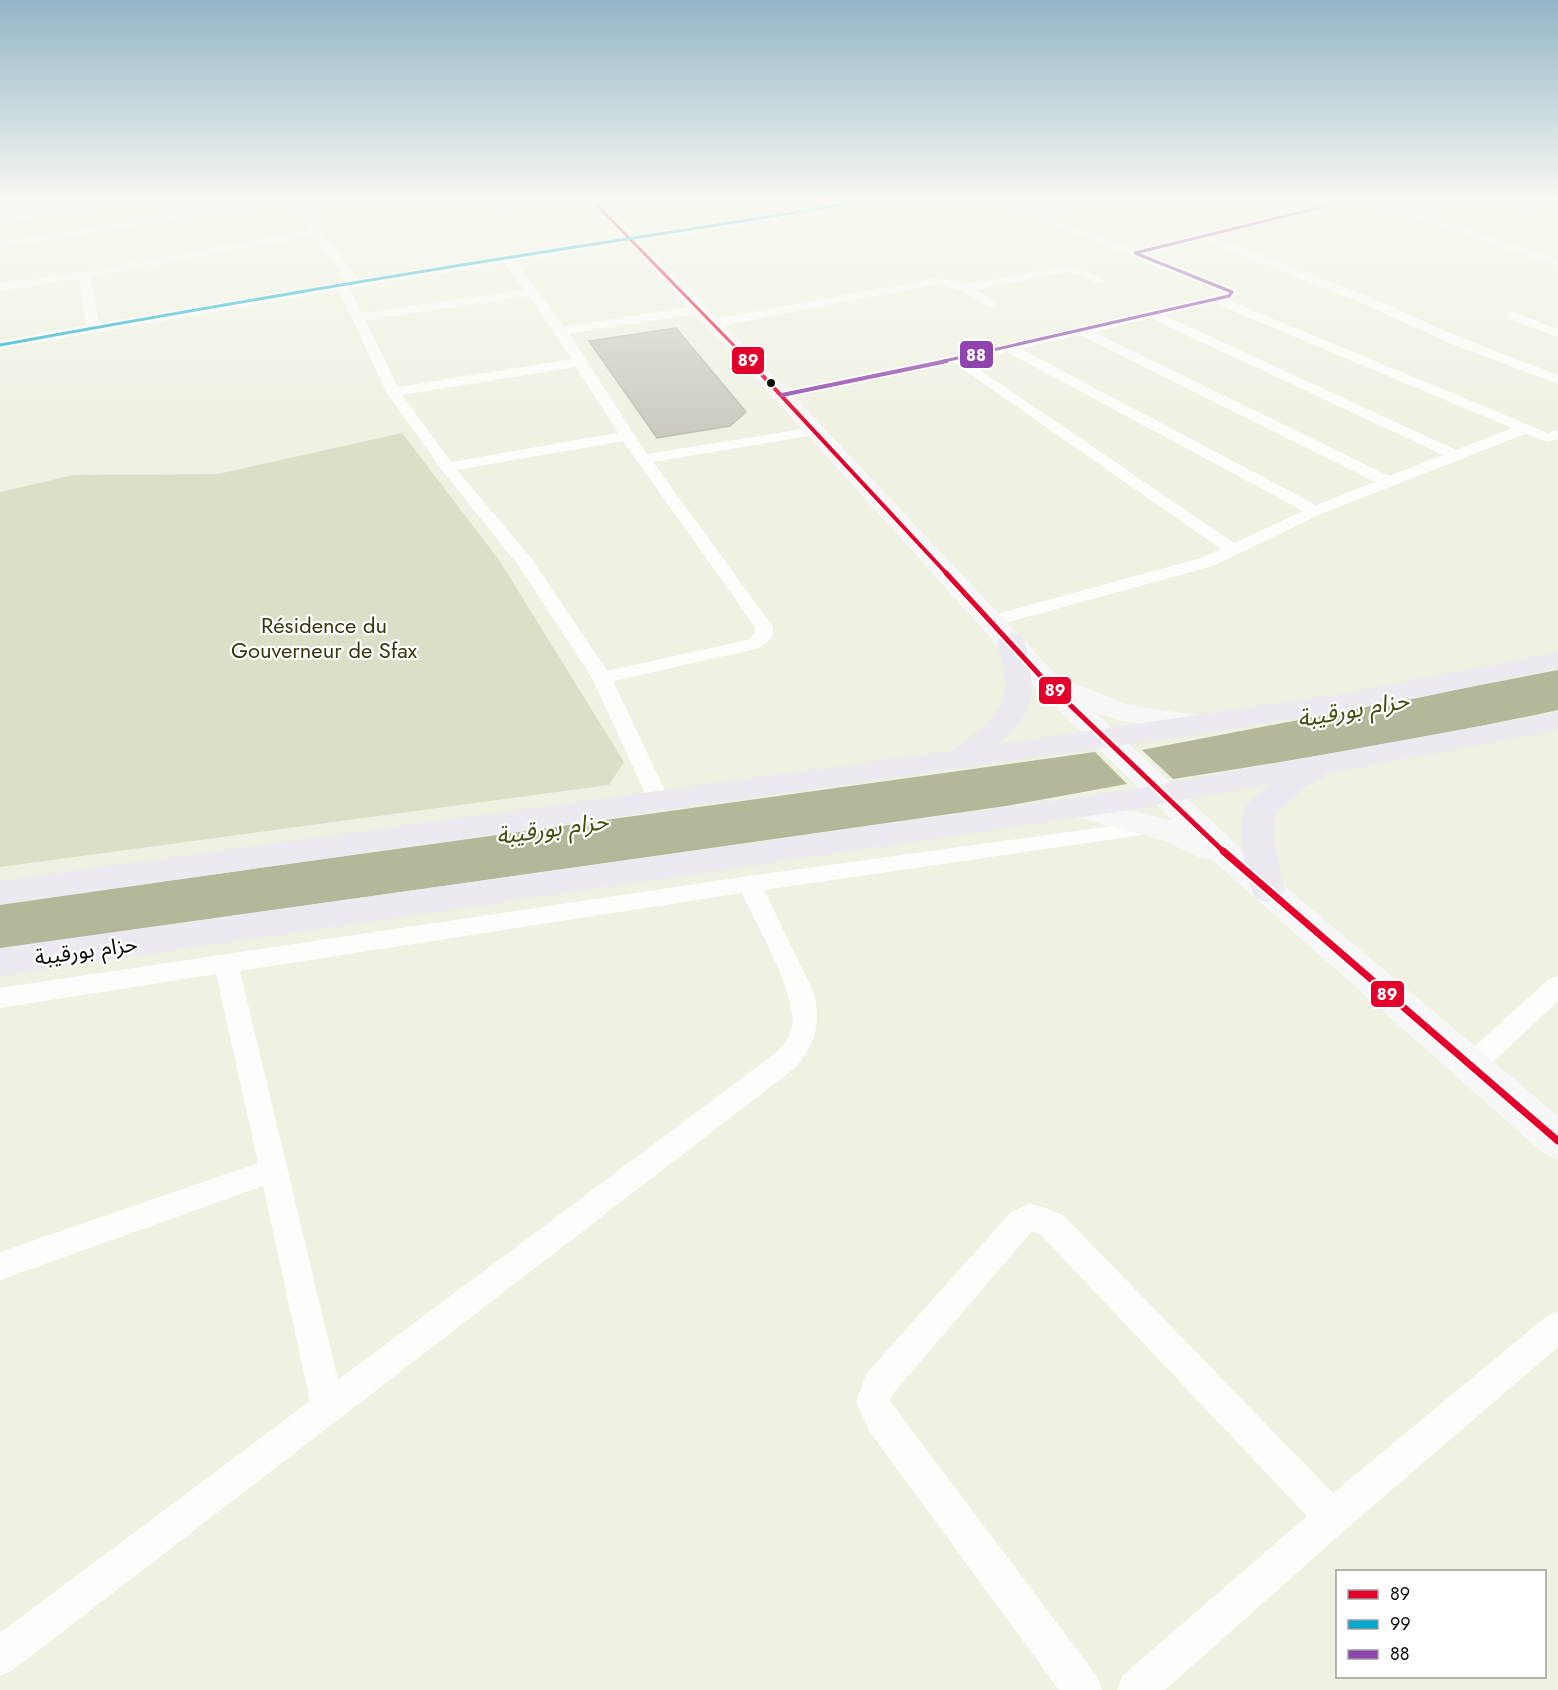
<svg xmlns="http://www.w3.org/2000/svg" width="1558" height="1690" font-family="Jost,'Noto Sans Arabic',sans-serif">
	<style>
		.green { fill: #dcdfc8 }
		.water { fill: #b4b799 }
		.building { fill: #cacbbe; stroke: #bec0b4; stroke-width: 1.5 }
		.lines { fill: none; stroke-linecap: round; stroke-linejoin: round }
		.street { fill: #fdfdfb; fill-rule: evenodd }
		.secondary { fill: #f8f7f7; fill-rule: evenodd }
		.highway { fill: #eceaf0; fill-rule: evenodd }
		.bus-1-far3-casing { stroke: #fff; stroke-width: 5 }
		.bus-1-far2-casing { stroke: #fff; stroke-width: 7 }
		.bus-1-far1-casing { stroke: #fff; stroke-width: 9 }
		.bus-1-casing { stroke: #fff; stroke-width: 11 }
		.bus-2-casing { stroke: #fff; stroke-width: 5 }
		.bus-3-far1-casing { stroke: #fff; stroke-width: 5 }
		.bus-3-casing { stroke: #fff; stroke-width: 7 }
		.bus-1-far3 { stroke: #e4002b; stroke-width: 3 }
		.bus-1-far2 { stroke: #e4002b; stroke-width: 4 }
		.bus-1-far1 { stroke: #e4002b; stroke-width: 5 }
		.bus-1 { stroke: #e4002b; stroke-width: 7 }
		.bus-2 { stroke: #00a9ce; stroke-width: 3 }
		.bus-3-far1 { stroke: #8e44ad; stroke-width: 3 }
		.bus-3 { stroke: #8e44ad; stroke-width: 4 }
		.bus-dot { fill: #0d0d05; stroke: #fff; stroke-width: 2 }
		.labels { text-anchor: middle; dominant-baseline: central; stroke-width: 4.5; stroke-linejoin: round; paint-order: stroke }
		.park-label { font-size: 22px; fill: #34370a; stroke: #fff }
		.street-label { font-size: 22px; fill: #0d0d05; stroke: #fff }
		.water-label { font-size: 24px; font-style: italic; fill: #474b0e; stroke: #fff }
		.line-badge { stroke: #fff; stroke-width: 2 }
		.badge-label { font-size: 16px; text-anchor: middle; font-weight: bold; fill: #fff }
	</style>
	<rect width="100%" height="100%" fill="#eff1e2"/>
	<path class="green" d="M402,433L499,560L624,762L609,785L0,867V492L74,475L218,474Z"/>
	<path class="water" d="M1558,670V710C1430,738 1302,759 1173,779L1142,750Z
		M1095,752L1127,784L1006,806L0,949V904Z"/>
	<path class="building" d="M676,328L746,412L730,426L657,438L589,341Z"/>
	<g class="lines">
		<path class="street" d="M116,199H143L0,224V218Z
			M281,199H297L359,280C486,259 612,238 739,220C785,214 832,199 879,199L748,225L515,261L564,327L699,305L705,309L699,313L569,334L647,454L815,427L822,431L815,435L653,462L773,627V636L760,648L613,681L671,803L668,808L660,810L652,808L592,678L518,565L442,470L386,392L339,290L0,349V341L86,325L79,279L0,291V283L84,272L309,230L290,204L209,214L0,248V242L209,208ZM313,236L348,282L99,323L90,277ZM505,263L524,290L361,313L350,288ZM529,296L572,359L398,387L365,320ZM576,367L618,433L451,462L402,395ZM623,441L755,627V634L747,640L607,671L531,558L457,470Z
			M985,199H1000L1028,211L1081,199H1102L1039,215L1136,249L1340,199H1359L1214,237L1372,298L1459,337L1558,375V384L1449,343L1364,304L1202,240L1146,254L1236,289L1239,293L1228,300L1548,433L1558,430V439L1548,442L1525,434L1321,514L1213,566L998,625H986L983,621L986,617L1201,558L1221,549L954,363L782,399L775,395L777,392L1009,344L1225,293ZM1214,303L1512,428L1456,450L1164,315ZM1150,318L1443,455L1389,476L1094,332ZM1080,335L1375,482L1316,505L1021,349ZM1007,352L1303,511L1234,543L967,361Z
			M1360,199H1376L1558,259V266Z
			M1065,266L1082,269L1106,281L1100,284L1075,274L1065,272L976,290L996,302L998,305L992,309L962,291L938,284L714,327L708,323L714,319L938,278L967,284Z
			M1513,312L1558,329V337L1509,319L1507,316L1509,313Z
			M1155,820L1163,822L1166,827L1163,832L764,890L814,993C821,1023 816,1043 796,1067L13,1670L0,1676V1633L310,1401L263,1186L0,1280V1252L258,1163L216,974L0,1008V988L749,876ZM742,893C756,925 798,995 792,1028C790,1037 784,1044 778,1051L338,1380L240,971Z
			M1558,976V1001L1481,1073L1472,1076L1463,1073L1459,1065L1463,1057L1549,979Z
			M1029,1204L1044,1207L1064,1216L1333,1493L1547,1316L1558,1312V1347L1345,1530L1165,1690H1117L1122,1676L1307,1516L1042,1236L1032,1231L892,1395L890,1401L1097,1676L1102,1690H1059L870,1432L856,1402L866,1374L1011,1212Z"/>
		<path class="secondary" d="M584,199H600L789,391L1063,682L1077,684L1126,704L1214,718L1219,724L1214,730L1204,733L1123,721L1096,713L1251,858L1558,1116V1159L1543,1153L1212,860L1198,857L1165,841L1064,814L1059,807L1064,800L1075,796L1173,821L1036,688L775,399Z"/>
		<path class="highway" d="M1011,633L1021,635C1026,643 1027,653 1029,662C1037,701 1028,719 998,744L1348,693L1558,652V668L1418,698L1207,733L0,905V881L951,751C972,735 1004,718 1005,688C1005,673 999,656 997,641L1001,635Z
			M1558,712V730L1325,774L1322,779L1304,788L1275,815L1274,841L1285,890L1280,899L1268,902L1256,899C1246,882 1236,829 1244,811C1248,800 1262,791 1271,784L1129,810L0,976V948L1129,790Z"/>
		<g class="bus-1-far3-casing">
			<path id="bus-1-far3" d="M591,199L750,362"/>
		</g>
		<g class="bus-1-far2-casing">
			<path id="bus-1-far2" d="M749,361L947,574"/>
		</g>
		<g class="bus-1-far1-casing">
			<path id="bus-1-far1" d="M946,573L1046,682L1224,852"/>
		</g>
		<g class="bus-1-casing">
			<path id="bus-1" d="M1223,851L1558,1141"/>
		</g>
		<g class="bus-2-casing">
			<path id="bus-2" d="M0,345C208,307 418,271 627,239C710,226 792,214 874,199"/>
		</g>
		<g class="bus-3-far1-casing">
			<path id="bus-3-far1" d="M940,362L1229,296L1232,292L1135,253L1354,199"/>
		</g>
		<g class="bus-3-casing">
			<path id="bus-3" d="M782,395L947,361"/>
		</g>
		<use href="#bus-1-far3" class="bus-1-far3"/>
		<use href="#bus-1-far2" class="bus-1-far2"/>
		<use href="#bus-1-far1" class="bus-1-far1"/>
		<use href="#bus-1" class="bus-1"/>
		<use href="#bus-2" class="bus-2"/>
		<use href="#bus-3-far1" class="bus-3-far1"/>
		<use href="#bus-3" class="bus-3"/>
	</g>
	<linearGradient id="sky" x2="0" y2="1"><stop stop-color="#93b5c8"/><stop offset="0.46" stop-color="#f8f9f2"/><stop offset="1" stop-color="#f8f9f2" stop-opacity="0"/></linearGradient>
	<rect width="1558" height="436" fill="url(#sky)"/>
	<circle class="bus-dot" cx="771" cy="383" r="5"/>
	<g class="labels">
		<g class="park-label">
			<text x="324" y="625">Résidence du<tspan x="324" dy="25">Gouverneur de Sfax</tspan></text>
		</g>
		<g class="street-label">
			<text transform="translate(86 950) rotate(-8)">حزام بورقيبة</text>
		</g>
		<g class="water-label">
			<text transform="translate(1353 709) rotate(-10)">حزام بورقيبة</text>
			<text transform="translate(552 828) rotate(-8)">حزام بورقيبة</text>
		</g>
	</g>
	<g class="line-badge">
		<rect x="959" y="340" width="35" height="29" rx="6" fill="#8e44ad"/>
		<rect x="731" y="346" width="34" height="29" rx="6" fill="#e4002b"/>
		<rect x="1038" y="676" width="34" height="29" rx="6" fill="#e4002b"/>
		<rect x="1370" y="980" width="35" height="28" rx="6" fill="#e4002b"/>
	</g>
	<g class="badge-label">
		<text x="976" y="361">88</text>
		<text x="748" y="366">89</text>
		<text x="1055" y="696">89</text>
		<text x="1387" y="1000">89</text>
	</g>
	<rect x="1336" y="1570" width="210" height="108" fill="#ffffff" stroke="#9e9e9b" stroke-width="1.5"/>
	<rect x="1348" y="1590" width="30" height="9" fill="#e4002b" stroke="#9e9e9b" stroke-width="1.5"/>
	<text x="1390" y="1600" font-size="18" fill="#0d0d05">89</text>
	<rect x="1348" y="1620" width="30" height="9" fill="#00a9ce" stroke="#9e9e9b" stroke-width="1.5"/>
	<text x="1390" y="1630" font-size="18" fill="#0d0d05">99</text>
	<rect x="1348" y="1650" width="30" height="9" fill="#8e44ad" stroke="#9e9e9b" stroke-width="1.5"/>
	<text x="1390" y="1660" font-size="18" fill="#0d0d05">88</text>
</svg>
